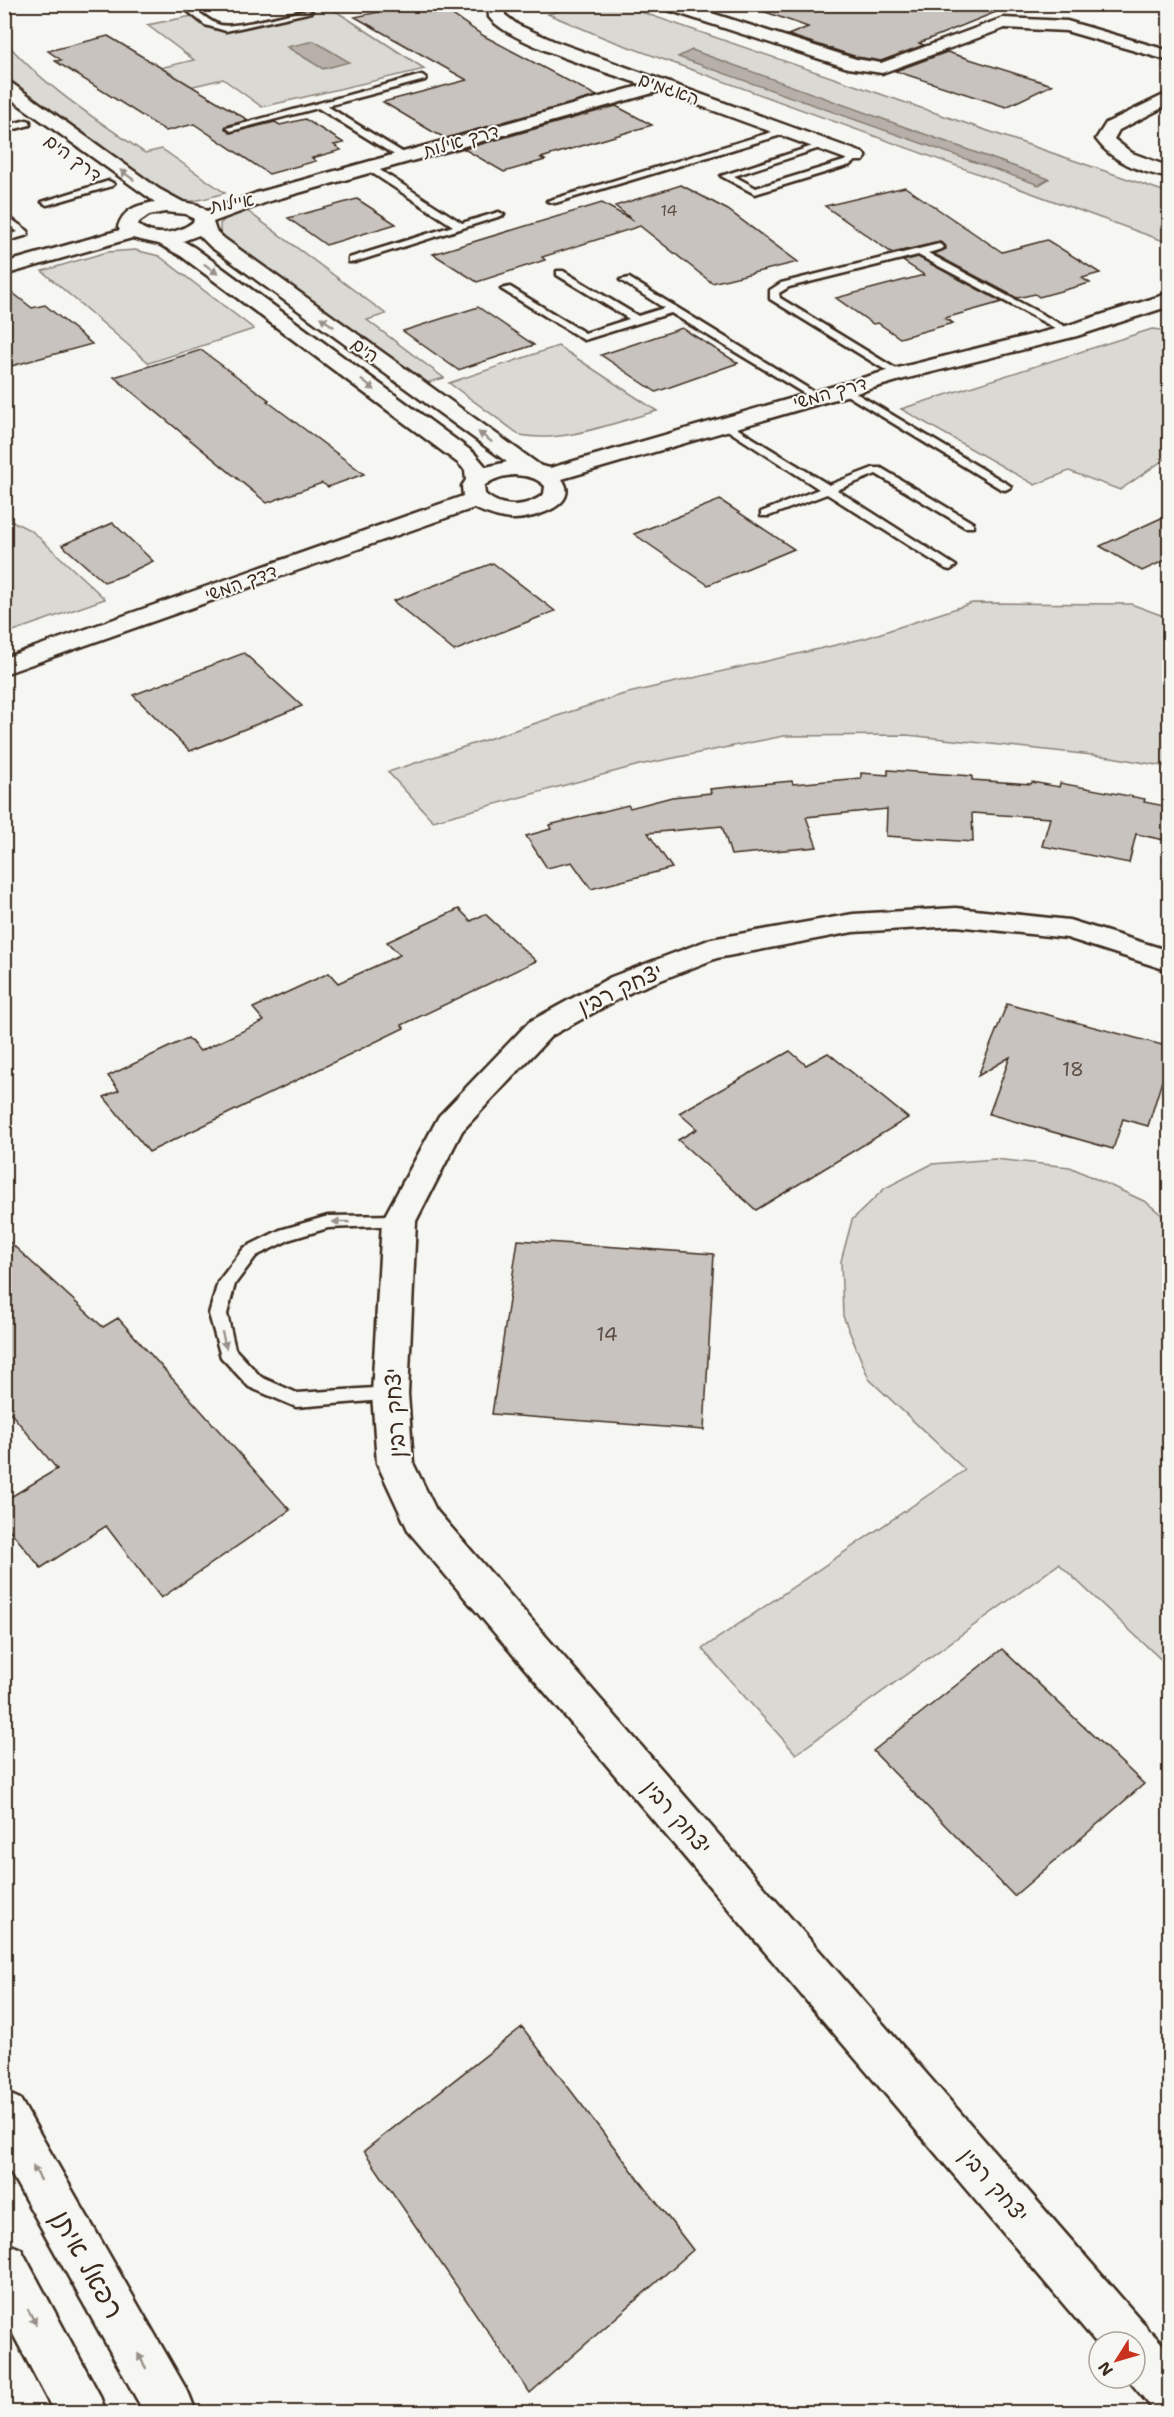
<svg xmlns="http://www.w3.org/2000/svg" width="1174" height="2417" font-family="'Shantell Sans','Playpen Sans Hebrew',sans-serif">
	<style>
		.green { fill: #dad9d3; stroke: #8a8278; stroke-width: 1.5 }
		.water { fill: #b6b0a9; stroke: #857a71; stroke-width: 1.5 }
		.building { fill: #c8c3be; stroke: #3b2a1e; stroke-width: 1.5 }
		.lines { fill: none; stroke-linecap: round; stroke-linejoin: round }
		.lane-casing { stroke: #3b2a1e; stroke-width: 5 }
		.street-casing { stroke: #3b2a1e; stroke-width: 5 }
		.secondary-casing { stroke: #3b2a1e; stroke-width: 5 }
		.lane { fill: #f6f6f2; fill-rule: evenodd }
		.street { fill: #f6f6f2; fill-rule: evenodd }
		.secondary { fill: #f6f6f2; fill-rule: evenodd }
		.oneway { fill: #989088 }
		.labels { text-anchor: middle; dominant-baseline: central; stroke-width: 4.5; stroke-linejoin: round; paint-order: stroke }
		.far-number-label { font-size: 16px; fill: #5e5046 }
		.far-street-label { font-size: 18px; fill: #3b2a1e; stroke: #f6f6f2 }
		.number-label { font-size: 20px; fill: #5e5046 }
		.street-label { font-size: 22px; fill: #3b2a1e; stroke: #f6f6f2 }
		.near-street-label { font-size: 27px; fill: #3b2a1e; stroke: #f6f6f2 }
	</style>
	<rect width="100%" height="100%" fill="#f6f6f2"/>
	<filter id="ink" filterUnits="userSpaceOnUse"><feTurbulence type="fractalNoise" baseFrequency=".0167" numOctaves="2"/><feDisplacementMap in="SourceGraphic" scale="12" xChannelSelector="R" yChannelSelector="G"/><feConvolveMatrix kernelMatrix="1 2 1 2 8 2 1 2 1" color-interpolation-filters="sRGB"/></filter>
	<g filter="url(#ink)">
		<path class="green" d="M578,5H621L1169,193V243L607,39L548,14Z
			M328,6L425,69L262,107L223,79L130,101L105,81L194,60L147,25L197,15L219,30Z
			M4,40C43,86 96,119 145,153L162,149L225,193C199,200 182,208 158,193L5,78Z
			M246,210L386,314L367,320L444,378L420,385L229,245L220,234V224L226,218Z
			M135,250L159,256L254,329L149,363L42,271L107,252Z
			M1152,329L1169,331V456L1120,490L1069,471L1035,485L901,409Z
			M558,346L657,411C616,422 562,444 520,435L449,383Z
			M4,517L32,531L105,599L5,634Z
			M972,603L1131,604L1169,618V767L1111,757L907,735L784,736L639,765L433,821L388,772L624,694L866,638Z
			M995,1159L1070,1167L1146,1202L1169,1221V1667L1059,1564L796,1754L702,1649L965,1470L869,1379L843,1316L841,1261L852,1220L885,1188L932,1164Z"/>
		<path class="water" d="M314,41L349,62L323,69L287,47Z
			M692,50L1049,179L1039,185L678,57Z"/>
		<path class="building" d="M416,4L439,6L484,36L597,96L446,138L433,132L383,102L467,80L355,17Z
			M758,4H1011V6L919,43L924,45L881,61L857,57L788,35L808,27L757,9Z
			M108,36L248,120L226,126L225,128L230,133L275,122L280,125L305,119L344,143L334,145L341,150L312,158L316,161L269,174L194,124L166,131L55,61L61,60L48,51Z
			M947,52L1052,85L1006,107L895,71Z
			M616,106L652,125L541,158L545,160L504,172L464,149Z
			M681,185L728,210L798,262L712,283L640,226L542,257L545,260L477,282L433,254L602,203L634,221L615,206Z
			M905,187L1002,252L1047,240L1100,273L1082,278L1090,283L1039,297L1035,294L1017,298L934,254L946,249L945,245L940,242L892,253L825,206Z
			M357,199L396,224L326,245L288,218Z
			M918,257L1002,302L945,318L953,323L900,338L878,323L873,324L836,298L924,275L903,261Z
			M4,286L32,308L45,305L92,344L4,368Z
			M478,307L534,345L458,370L403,331Z
			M682,328L738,363L656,392L601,355Z
			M201,350L269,400L267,401L364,474L328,487L322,483L267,503L114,377Z
			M720,500L794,549L708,585L634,534Z
			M1170,514V558L1142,571L1100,546Z
			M113,523L153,561L122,576L104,582L62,545Z
			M493,563L555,611L454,651L393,601Z
			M244,653L302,706L190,751L133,695Z
			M888,770L972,776V780L1031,784L1032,782L1059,787L1060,783L1145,799L1144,802L1170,807V816L1164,840L1136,834L1129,863L1042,846L1050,818L972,813L973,842L886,836L887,809L806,817L817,847L731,855L722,826L648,833L672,868L591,889L572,862L547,868L526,836L551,829L549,825L628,805L630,808L672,797L711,793L710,789L792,781L793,784L861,778V773L888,775Z
			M459,909L471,921L485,914L536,961L402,1025L404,1028L149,1152L104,1097L119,1090L108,1076L188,1038L200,1051L264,1021L253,1008L329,973L338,983L400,955L387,942Z
			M1007,1004L1170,1047V1055L1148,1126L1123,1119L1113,1149L989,1114L1010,1057L978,1076Z
			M790,1051L806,1065L828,1053L908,1118L756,1210L678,1140L697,1129L679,1113Z
			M4,1237L103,1327L118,1318L290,1510L161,1598L106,1526L41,1568L4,1523V1501L57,1469L4,1405Z
			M518,1240L714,1254L704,1430L492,1414Z
			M1002,1649L1144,1784L1014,1896L873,1751Z
			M522,2027L693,2250L530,2393L364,2151Z"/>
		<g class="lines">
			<g class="lane-casing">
				<path id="lane" d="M179,4C195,4 205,21 220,25C235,29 290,13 308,10L312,12L226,31L205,25Z
					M422,75L426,78L425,80L327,106L407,155V159H401L318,108L231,131L227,128Z
					M27,120L30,121V125L4,132V126Z
					M785,128L789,131L788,133L555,203L547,201Z
					M822,143L829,145L734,176L756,188L844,161L854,155L862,157L850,165L755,194L721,176Z
					M366,165H372L462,223L499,212L504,215L355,262H349V258L453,226L366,169Z
					M109,181L114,184L112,186L47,205L42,202Z
					M4,214L28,231V235L4,242V236L18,232L4,222Z
					M939,244L944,247L942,249L928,253L1075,332L1066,334L918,255L789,287L779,293L780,298L901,372L902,374L897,377L770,299V290L781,283Z
					M557,271H563L638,316L664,308L620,280L629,278L822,397L821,399H813L671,313L584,340L501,289L510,287L585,333L629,319L557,275Z
					M844,386L1009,485L1011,487L1005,490L1001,489L840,391V387Z
					M725,421L829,485L873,468H881L973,523V527H965L876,474L837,490L956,566L950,570L946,569L827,494L769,516H761V512L819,489L721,426L720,424Z
					M399,1215L405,1217L407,1221L405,1225L328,1228L291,1239L256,1256L235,1284L227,1314L235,1349L261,1377L297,1393L390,1387L396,1389L399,1394L396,1399L296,1407L249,1387L221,1357L209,1314L218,1282L244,1248L280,1230L328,1216Z"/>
			</g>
			<g class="street-casing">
				<path id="street" d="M488,4H504L505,15L518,25L554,41L863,153L866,157L863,161H851L660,91L270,201L213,222L216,231L225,239L541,466L550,468L890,370L1063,327L1170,293V306L1077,336L904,379L562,479C581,505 535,518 515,519C501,519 487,514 474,508L4,674V658L463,496L462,486L466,480L465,470L458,463L181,256L159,244L132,238L4,275V263L120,230L118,227C123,209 138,205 155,202L4,94V81L10,82L159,189L183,202L198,205L207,211L256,193L643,85C609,73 508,43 489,17ZM165,212L186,214L194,219L193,222C178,234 154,238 138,225L139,222L149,215ZM199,235L211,247L507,462L486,467L474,453L195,248L183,241ZM515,475C527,476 536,477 545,486L544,494C527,508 502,509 485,494L484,486C494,478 503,476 515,475Z
					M657,4H683L856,59L881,63L1003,18L1067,21L1170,51V61L1066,31L1005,28L882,73L848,68L659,7Z
					M1170,92V104L1119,130L1114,139L1132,153L1170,167V178C1142,172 1113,163 1096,139L1106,123Z
					M956,908L1069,920L1170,951V971L1067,938L956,926L853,932L717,958L633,991L551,1036L462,1131L416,1221L408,1394L413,1463L436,1510L1145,2325L1148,2331L1152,2333L1170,2352V2412L1152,2408L1127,2378H1135V2342H1099V2346L409,1532L377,1463L372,1394L382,1221L439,1116L529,1022L611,977L711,939L853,914Z"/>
			</g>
			<g class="secondary-casing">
				<path id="secondary" d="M4,2092L20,2099L189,2394L196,2412H144L4,2161Z
					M4,2242L21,2249L99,2394L106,2412H54L4,2317Z"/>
			</g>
			<use href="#lane" class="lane"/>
			<use href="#street" class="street"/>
			<use href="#secondary" class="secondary"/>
		</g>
		<defs><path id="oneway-solid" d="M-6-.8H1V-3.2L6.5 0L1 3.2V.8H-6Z" transform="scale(1.5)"/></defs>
		<g class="oneway">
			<use href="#oneway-solid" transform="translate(127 175) rotate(-144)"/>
			<use href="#oneway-solid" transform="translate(211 269) rotate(37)"/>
			<use href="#oneway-solid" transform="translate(327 322) rotate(-144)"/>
			<use href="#oneway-solid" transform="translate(368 385) rotate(37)"/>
			<use href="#oneway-solid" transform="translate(485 437) rotate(-144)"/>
			<use href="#oneway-solid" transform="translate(341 1222) rotate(180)"/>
			<use href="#oneway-solid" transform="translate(224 1340) rotate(76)"/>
			<use href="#oneway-solid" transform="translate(37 2173) rotate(-119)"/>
			<use href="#oneway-solid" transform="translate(32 2317) rotate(62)"/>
			<use href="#oneway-solid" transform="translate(142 2361) rotate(-119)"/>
		</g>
	</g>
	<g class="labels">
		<g class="far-number-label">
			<text x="669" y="210">14</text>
		</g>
		<g class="far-street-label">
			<text transform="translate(669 89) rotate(20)">האגמים</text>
			<text transform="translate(461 141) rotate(-16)">דרך אילות</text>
			<text transform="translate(73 158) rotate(37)">דרך הים</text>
			<text transform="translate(232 203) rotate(-9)">איילות</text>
			<text transform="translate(365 350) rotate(36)">הים</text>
			<text transform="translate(830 393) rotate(-16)">דרך המשי</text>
			<text transform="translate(241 583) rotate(-20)">דדך המשי</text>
		</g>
		<g class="number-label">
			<text x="1073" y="1069">18</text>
			<text x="607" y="1334">14</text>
		</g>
		<g class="street-label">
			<text transform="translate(620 989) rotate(-25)">יצחק רבין</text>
			<text transform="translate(395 1413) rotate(-93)">יצחק רבין</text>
			<text transform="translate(677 1817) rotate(49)">יצחק רבין</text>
			<text transform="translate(994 2185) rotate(49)">יצחק רבין</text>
		</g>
		<g class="near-street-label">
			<text transform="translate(88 2264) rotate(61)">רפאל איתן</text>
		</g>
	</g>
	<rect width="1174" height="2417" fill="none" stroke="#f6f6f2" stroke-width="24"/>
	<rect x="12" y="12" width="1150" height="2393" fill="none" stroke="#3b2a1e" stroke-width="2" filter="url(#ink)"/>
	<g transform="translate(1117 2360) rotate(233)"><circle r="28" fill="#f6f6f2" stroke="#aba49d" stroke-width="1.5"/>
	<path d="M0-4.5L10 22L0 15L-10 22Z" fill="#c8321e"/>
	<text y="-9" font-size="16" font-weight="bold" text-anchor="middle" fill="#3b2a1e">N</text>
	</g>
</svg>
